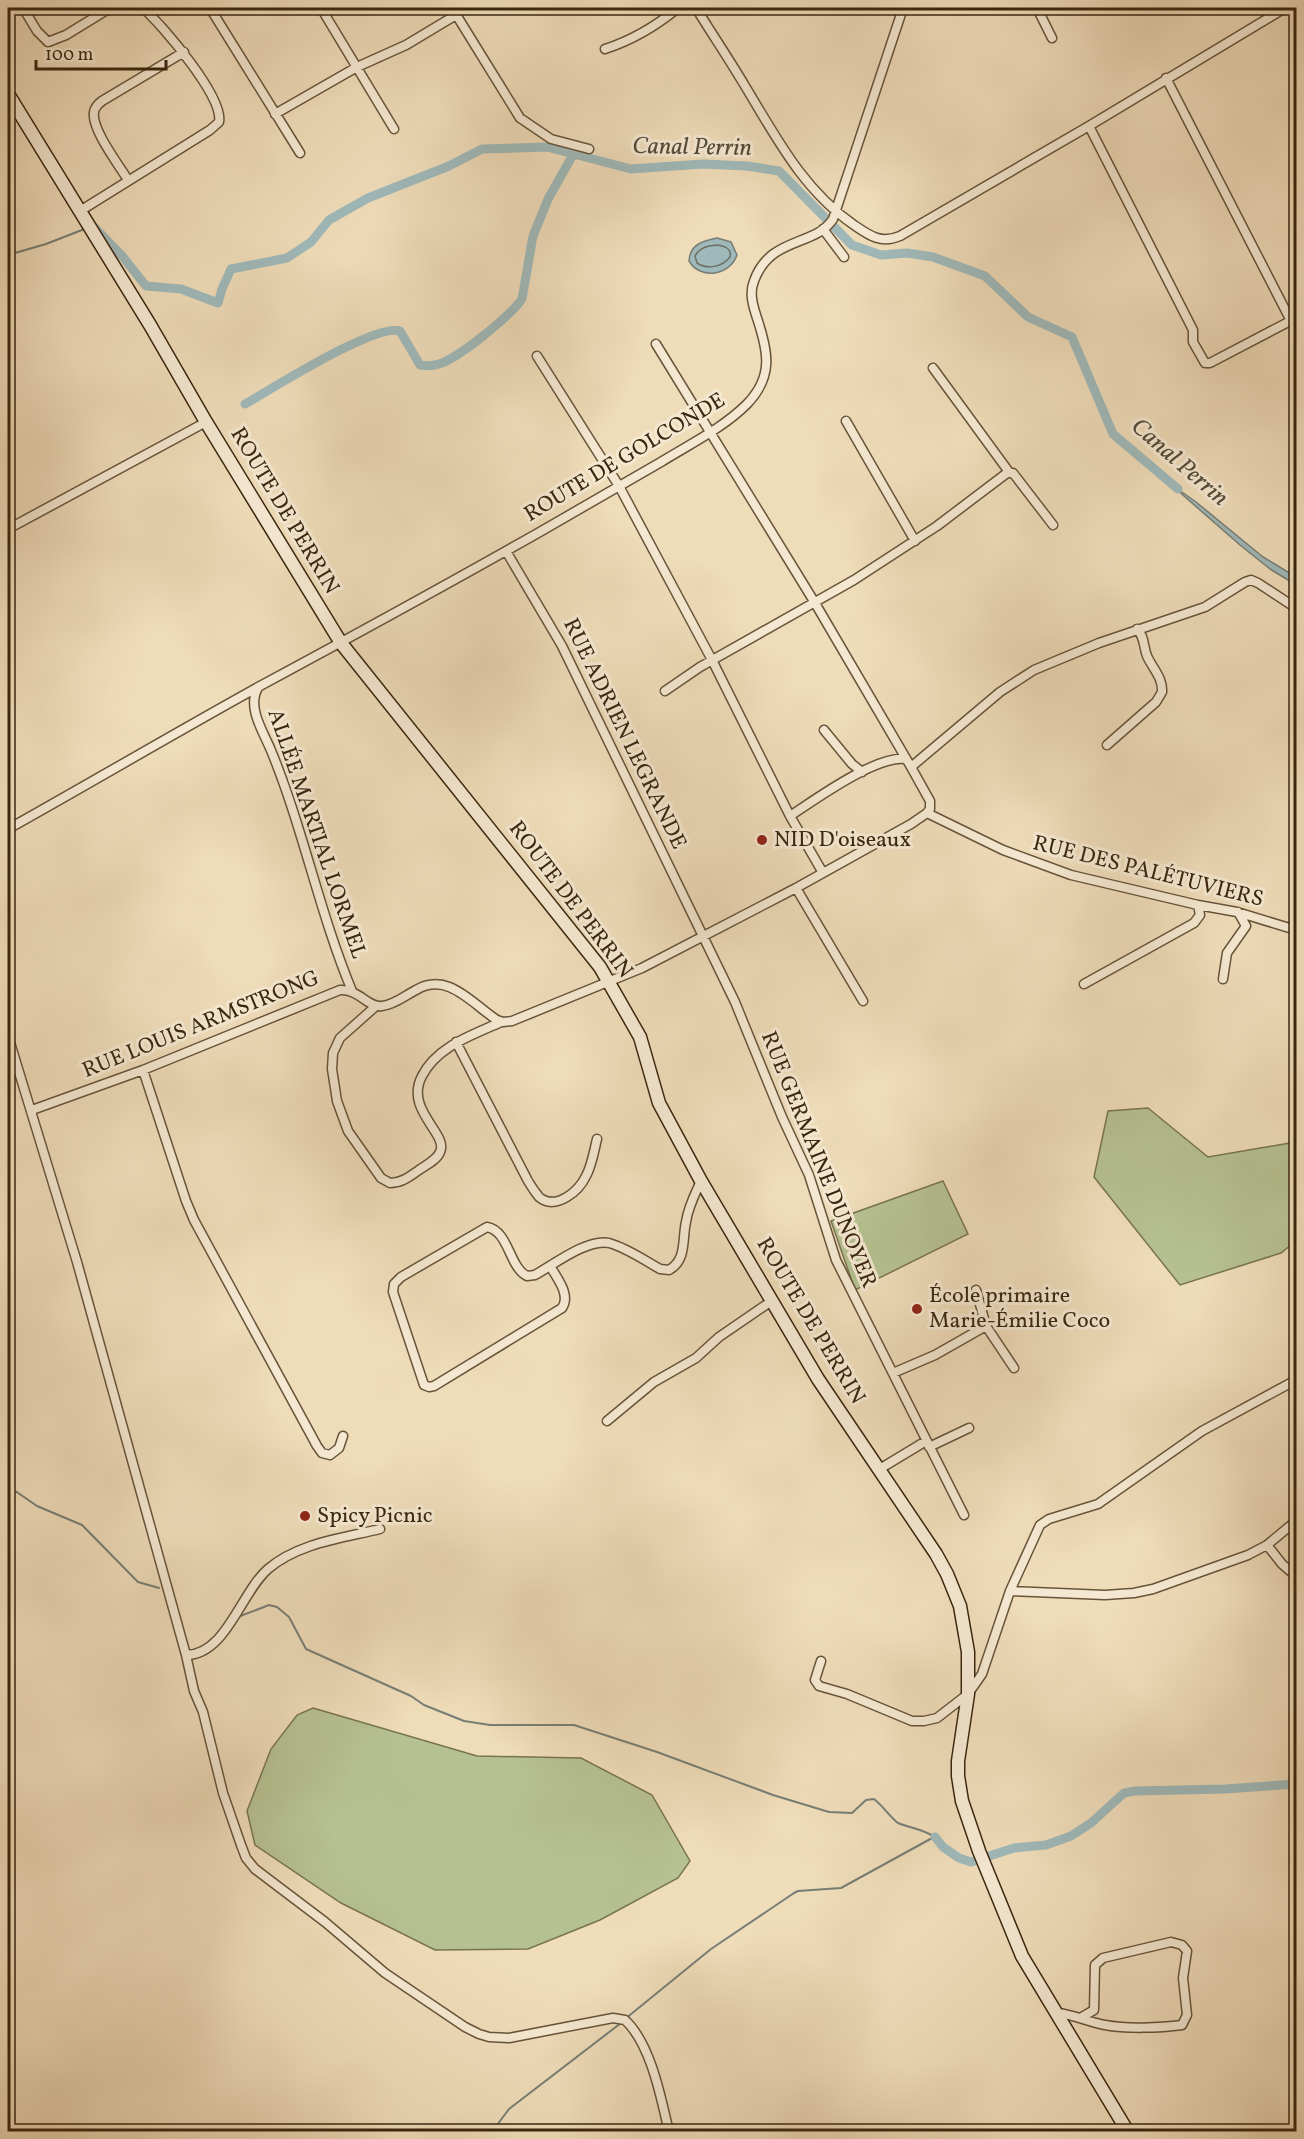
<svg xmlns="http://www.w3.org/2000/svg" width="1304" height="2139" font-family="Vollkorn,serif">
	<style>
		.green { fill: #b6c191; stroke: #787450; stroke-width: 1.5 }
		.water { fill: #9fb9ba; stroke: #777e75; stroke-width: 1.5 }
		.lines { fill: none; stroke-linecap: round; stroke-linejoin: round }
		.shore { stroke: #6c7064; stroke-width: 1.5 }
		.stream { stroke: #777e75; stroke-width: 2 }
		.canal { stroke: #9fb9ba; stroke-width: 9 }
		.street-casing { stroke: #675439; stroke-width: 11 }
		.secondary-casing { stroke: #3a260e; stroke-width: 15 }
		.street { stroke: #f5e8d2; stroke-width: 8 }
		.secondary { stroke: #f5e8d2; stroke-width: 12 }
		.poi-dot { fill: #8f2418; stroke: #f5e8d2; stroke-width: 2 }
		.labels { text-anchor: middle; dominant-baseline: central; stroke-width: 6; stroke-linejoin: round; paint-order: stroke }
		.street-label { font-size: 22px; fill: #3a260e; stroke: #f5e8d2 }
		.poi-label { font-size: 22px; fill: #3a260e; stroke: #f5e8d2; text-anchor: start }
		.water-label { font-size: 24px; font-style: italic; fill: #534b39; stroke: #f5e8d2 }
	</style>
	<rect width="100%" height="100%" fill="#efdcb9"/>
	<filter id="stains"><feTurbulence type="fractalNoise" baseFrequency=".00333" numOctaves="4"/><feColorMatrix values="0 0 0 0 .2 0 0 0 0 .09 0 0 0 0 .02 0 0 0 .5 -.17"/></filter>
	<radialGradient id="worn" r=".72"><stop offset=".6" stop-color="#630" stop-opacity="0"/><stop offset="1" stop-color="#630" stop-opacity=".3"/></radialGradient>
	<path class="green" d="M1148,1108L1208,1157L1296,1142V1241L1281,1253L1180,1285L1094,1177L1108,1111Z
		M943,1181L968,1234L855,1290L831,1221Z
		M313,1708L477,1756L581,1758L652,1795L690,1861L678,1878L600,1920L528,1949L435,1950L341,1903L255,1845L247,1811L271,1749L297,1715Z"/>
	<path class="water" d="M717,238L731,242L737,255C730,276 700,280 689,261C690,244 703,241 717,238Z
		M1168,482L1196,502L1263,557L1296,577V585L1270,569L1240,545Z"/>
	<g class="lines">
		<path class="shore" d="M717,245C724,246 732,248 730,257C722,267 708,270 697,263L695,256C700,247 708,246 717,245Z"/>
		<path class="stream" d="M8,255L46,244L87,228
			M8,1486L37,1506L82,1525L138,1582L159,1588
			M238,1617L269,1605L277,1607L289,1617L306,1649L411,1696L424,1705L464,1721L490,1725H574L657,1752L773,1795L829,1812L852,1813L866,1800L874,1799C882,1805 893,1820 898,1823C910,1828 923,1829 935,1837
			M625,2019L711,1949L794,1893L798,1891L841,1888L934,1837
			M495,2132L497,2125L509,2109L621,2023"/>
		<path class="canal" d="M92,225L123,257L146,286L181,289L218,303L222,289L231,269L287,258L311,242L329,220L368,198L449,166L482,149L547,147L631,169L703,164L747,166L779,171L852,245L881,255L907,253L933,257L985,276L1028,317L1072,337L1113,434L1178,489
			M245,404C272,389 375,323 400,331L420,365C426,366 433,366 439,364C459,358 510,316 522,299L533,236L548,199L574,153
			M935,1837L943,1847L959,1858L971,1862L1014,1848L1046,1845L1071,1836L1091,1823L1124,1793L1135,1791L1225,1789L1296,1784"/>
		<g class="street-casing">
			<path id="street" d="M23,8L37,31L48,42L66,35L110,8
				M210,8L300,153
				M321,8L394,129
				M452,8L520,118L551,139L589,149
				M696,8C712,34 729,59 745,86C776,137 803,190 854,225C870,236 881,244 900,236L1089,126L1285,8
				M1037,8L1052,38
				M605,49C633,40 656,26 678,8
				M1166,78L1291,321
				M275,114L357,67L406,45L456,15
				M1089,126L1193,330V342L1205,363H1210L1296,318
				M128,180C119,165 91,129 94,112C95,107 98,104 102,101L184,52
				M80,211L210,130L219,122C224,97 162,25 143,8
				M823,229L844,257
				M656,344L815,603L911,767L930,801V809L927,813
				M537,356L619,486L712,660L790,816L823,873
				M933,368L1009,472
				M846,421L915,541
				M8,529L206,422
				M506,551L562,646L735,1002L782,1117L809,1175L836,1260L964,1515
				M258,688C247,706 262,730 270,748C303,827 319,912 352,991
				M665,691L700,667L854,580L937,526L1007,473H1013L1053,525
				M824,730L852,764L862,772
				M1107,745L1156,702L1162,692C1163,678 1153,669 1147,656C1143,646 1145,637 1137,629
				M911,767L1000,692L1034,670L1099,643L1205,607L1245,582L1251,580L1258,583L1296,608
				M927,813L1003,850L1071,875L1198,905L1237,912L1296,930
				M790,816C816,799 875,756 905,759
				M8,829C92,782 175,733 260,686C353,636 446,585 538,533C579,509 620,486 661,462C690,444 723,428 747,404C774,376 768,351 757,318C753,306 749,293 754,281C770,236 815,247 833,219L903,8
				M796,888L863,1001
				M1223,979L1227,953L1246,926L1238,912
				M1084,984L1194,923L1200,915L1198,905
				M376,1006L340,1038L333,1053L332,1069L337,1101L348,1131L381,1178L390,1183C402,1183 410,1176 419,1170C426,1165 437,1160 440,1152C449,1134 404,1110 422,1076C437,1046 473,1035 501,1022
				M8,1036L77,1262L186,1655L194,1691L203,1712L223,1793L241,1845L246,1858L255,1869L325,1922L385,1973L465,2027L479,2034L489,2037L509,2038L613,2018L625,2020C651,2044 661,2098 669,2132
				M456,1042L528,1181C531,1186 535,1192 539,1197C556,1211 579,1191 586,1176C592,1165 594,1151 597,1139
				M143,1070L186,1201L194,1220L317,1446L322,1453L330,1455L339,1448L343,1436
				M32,1110L143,1070L340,990C359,989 368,1008 382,1006C394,1005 406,995 416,990C448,971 472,1004 497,1020L503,1022L512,1021L642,968L796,888L911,824L927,813
				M550,1266C557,1278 571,1295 562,1308L434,1386L429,1387L424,1385L393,1292L394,1284L401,1277L487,1227C509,1231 509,1267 527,1276L535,1275C553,1265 588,1238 609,1243C627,1248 644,1260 660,1269L669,1270C687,1260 682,1239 686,1222C688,1207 695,1194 701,1181
				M976,1290L986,1326L1014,1368
				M893,1373L935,1355L986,1326
				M607,1421L654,1382L696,1358L719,1337L773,1300
				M929,1447L969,1428
				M878,1470L926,1441
				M1267,1545L1282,1564L1296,1576
				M1010,1591L1105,1595L1134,1593L1153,1589L1248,1555L1267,1545L1296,1521
				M186,1655C226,1655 241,1592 268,1569C298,1543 343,1538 380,1529
				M821,1661L815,1680L819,1686L847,1694L912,1721H924L937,1718L968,1694L982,1674L1010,1591L1040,1525L1049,1519L1098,1504L1202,1431L1296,1380
				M1058,2013C1075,2015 1088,2022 1105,2025C1126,2029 1160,2028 1182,2025L1187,2015L1183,1978L1187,1951L1182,1945L1171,1942L1103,1958L1095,1965L1094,2010L1082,2017"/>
		</g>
		<g class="secondary-casing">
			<path id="secondary" d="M8,94L150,325L206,422L341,643L600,967L640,1037L659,1103L701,1181L818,1379L936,1554L947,1574L960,1606L968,1652V1694L958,1761V1776L962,1801L979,1851L1022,1956L1128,2132"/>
		</g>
		<use href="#street" class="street"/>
		<use href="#secondary" class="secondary"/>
	</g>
	<g class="poi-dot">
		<circle cx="762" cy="840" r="6"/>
		<circle cx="917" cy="1309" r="6"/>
		<circle cx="305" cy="1516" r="6"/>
	</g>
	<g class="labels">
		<g class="street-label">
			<text transform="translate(625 458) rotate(-31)">ROUTE DE GOLCONDE</text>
			<text transform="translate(284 511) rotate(59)">ROUTE DE PERRIN</text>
			<text transform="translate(624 734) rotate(64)">RUE ADRIEN LEGRANDE</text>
			<text transform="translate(316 834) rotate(71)">ALLÉE MARTIAL LORMEL</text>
			<text transform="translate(1148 872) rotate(14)">RUE DES PALÉTUVIERS</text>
			<text transform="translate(570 900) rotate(53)">ROUTE DE PERRIN</text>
			<text transform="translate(201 1025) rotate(-22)">RUE LOUIS ARMSTRONG</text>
			<text transform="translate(818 1160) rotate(68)">RUE GERMAINE DUNOYER</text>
			<text transform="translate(810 1321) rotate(59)">ROUTE DE PERRIN</text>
		</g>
		<g class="poi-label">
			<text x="774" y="840">NID D'oiseaux</text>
			<text x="929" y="1296">École primaire<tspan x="929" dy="25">Marie-Émilie Coco</tspan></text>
			<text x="317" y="1516">Spicy Picnic</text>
		</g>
		<g class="water-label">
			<text transform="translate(692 148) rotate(1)">Canal Perrin</text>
			<text transform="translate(1179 463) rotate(41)">Canal Perrin</text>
		</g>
	</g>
	<rect width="1304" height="2139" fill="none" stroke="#efdcb9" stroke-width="30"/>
	<rect x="9" y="9" width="1286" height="2121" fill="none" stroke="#3a260e" stroke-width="3"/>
	<rect x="15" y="15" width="1274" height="2109" fill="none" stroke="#3a260e" stroke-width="1.5"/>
	<path d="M36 60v9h130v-9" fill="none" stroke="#3a260e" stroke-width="3"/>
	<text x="45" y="60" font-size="18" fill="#3a260e" stroke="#f5e8d2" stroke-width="4.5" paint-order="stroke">100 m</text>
	<rect width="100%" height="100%" filter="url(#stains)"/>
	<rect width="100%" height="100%" fill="url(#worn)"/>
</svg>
